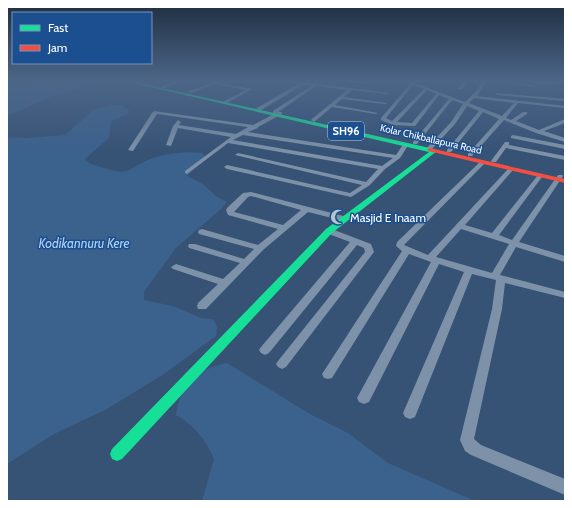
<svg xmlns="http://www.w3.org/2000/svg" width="572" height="508" font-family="Cabin,sans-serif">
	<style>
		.water { fill: #3b618d }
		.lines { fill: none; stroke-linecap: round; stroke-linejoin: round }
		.street { fill: #7d92a8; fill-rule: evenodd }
		.fast { fill: #16e098; fill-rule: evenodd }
		.jam { fill: #f24e42; fill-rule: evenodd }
		.labels { text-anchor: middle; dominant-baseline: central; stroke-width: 3; stroke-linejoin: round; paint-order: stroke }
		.far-street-label { font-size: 10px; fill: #fff; stroke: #1b4f8f }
		.shield { fill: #1b4f8f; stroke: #bbcadd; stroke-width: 1 }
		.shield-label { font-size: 11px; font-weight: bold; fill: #fff }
		.poi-label { font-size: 12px; fill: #fff; stroke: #1b4f8f; text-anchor: start }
		.water-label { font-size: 13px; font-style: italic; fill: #b5d3f5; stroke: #1b4f8f }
	</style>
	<rect width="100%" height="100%" fill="#365274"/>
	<path class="water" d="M85,82L97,83L98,84L55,95L7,116V84Z
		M111,105H121L129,110L128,114L111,121L109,138L85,159C89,164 94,165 101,167C133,178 127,167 153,158C169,153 185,151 202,153L207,158L187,176L203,184L216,196L227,202L220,210L176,248L144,292V300L173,306L201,318L213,319L217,327L216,336L164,374L107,409L54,434L7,464V137L26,138L65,135L93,110Z
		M227,363L310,414L348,433L388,463L475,501H202L214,459C206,440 194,425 176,415C178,405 182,386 189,379C196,372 217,365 227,363Z"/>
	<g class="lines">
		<path class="street" d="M177,81H182L164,88L161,87Z
			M217,81H222L220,83L252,89L225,104L223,103V102L246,90L215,84L191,93L187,92Z
			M275,81L303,82L389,93L387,94L352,90L344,97L387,103L385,104L342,99L335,105L378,113L376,114L332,107L314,122L311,120L312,119L347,90L316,86L278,112H282V114L258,127V128L248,132L396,155L404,143L409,144L400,158L385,169L370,185L351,197L227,169L224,167L227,165L350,193L362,185L235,155L238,153L366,182L378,169L228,143L187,174L185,173V171L231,137L178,128L171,146L166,145L173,126L178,120L181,122L179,125L236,134L248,127L157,114L133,151L128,150L152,113L154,111L253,125L276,113H273V111L311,86L303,85L261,110H257V108L298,84ZM243,135L393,158L382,166L233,140Z
			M340,81H368L364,84Z
			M405,81H410L465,102L476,91L482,83L471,81H487L477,96L565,106V108L518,103L506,118L511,120L523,112H527V114L516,121L539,130L565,119V123L544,131L565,138V142L536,133L504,120L472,156H468V154L499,119L483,112L451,152H447V150L479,111L467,106L455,124L431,150H427V148L451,122L463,104L452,100L417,144H413V142L449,99L439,95L415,126L393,125L381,120V118L410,84ZM413,85L424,89L392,121L386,118ZM427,90L436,94L412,123L397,122ZM474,98L514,103L502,116L469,103Z
			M464,81H468L462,89H458Z
			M491,81H501L537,86L535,87Z
			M529,81L548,82L545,81L565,82V84L554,83L555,84L553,85L530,83Z
			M495,93L565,99V101L497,95Z
			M513,135L565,145V149L511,138V136Z
			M505,142H509V145L565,156V160L506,148L496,162H492L491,161Z
			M481,161L486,162L404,245L428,255L509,168H513V170L465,225L492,233L538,175H542V177L499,235L512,240L558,175H562L563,176L519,242L565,256V262L516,247L500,275L565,292V298L505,283L502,309L474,439L481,445L565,479V495L471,455L465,451L460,440L492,309L496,280L472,274L415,417L410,419L405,417L403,413L464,272L439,264L369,402L364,404L359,402L357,398L431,262L409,254L332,378L328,379L324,378L322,374L402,251L396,246L397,242ZM461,229L509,244L492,273L436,257Z
			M251,192L347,217L348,219L344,221L308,212L263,250L206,309H198L197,306L198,303L218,284L173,269L171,267L176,264L223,279L240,263L189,248L188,246L189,244H195L244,259L254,249L199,234L198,232L199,230L202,229L258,245L278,229L228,215L226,210L227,208L243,193ZM251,196L301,210L283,225L234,212L248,197Z
			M329,228L371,244L374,252L286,367L282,369L278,367L276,364L278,361L365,252L364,248L357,245L269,353L265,355L261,353L259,350L261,347L350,242L326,233L325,231L326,229Z"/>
		<path class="fast" d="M125,81H131L430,148L437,151L332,233L122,459L117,461L112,459L110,454L112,449L326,229L429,152Z"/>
		<path class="jam" d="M430,148L565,179V183L428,151V149Z"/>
	</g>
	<linearGradient id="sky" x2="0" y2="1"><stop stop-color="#1e2d40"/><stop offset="0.53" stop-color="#4c6688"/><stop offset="1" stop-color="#4c6688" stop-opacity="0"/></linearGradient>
	<rect width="572" height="152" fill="url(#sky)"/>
	<defs>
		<g id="mosque-bare" transform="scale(1.2)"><path d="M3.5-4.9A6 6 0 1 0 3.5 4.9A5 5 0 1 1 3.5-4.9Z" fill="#b9c2ce" stroke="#1b4f8f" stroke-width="2.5" paint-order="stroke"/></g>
	</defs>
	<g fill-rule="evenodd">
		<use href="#mosque-bare" x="338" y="217"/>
	</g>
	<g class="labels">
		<g class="far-street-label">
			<text transform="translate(431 139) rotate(13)">Kolar Chikballapura Road</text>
		</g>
		<rect class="shield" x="328" y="122" width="36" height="18" rx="3"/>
		<g class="shield-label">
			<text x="346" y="131">SH96</text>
		</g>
		<g class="poi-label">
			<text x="350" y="217">Masjid E Inaam</text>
		</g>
		<g class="water-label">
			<text x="84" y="243">Kodikannuru Kere</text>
		</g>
	</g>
	<rect width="572" height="508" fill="none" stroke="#ffffff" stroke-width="16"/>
	<rect x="12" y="12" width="140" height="52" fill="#1b4f8f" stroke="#7695bc"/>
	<rect x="20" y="25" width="20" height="6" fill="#16e098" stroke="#7695bc"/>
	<text x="48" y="32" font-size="12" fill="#ffffff">Fast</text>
	<rect x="20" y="45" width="20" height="6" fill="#f24e42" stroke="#7695bc"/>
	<text x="48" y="52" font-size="12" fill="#ffffff">Jam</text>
</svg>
